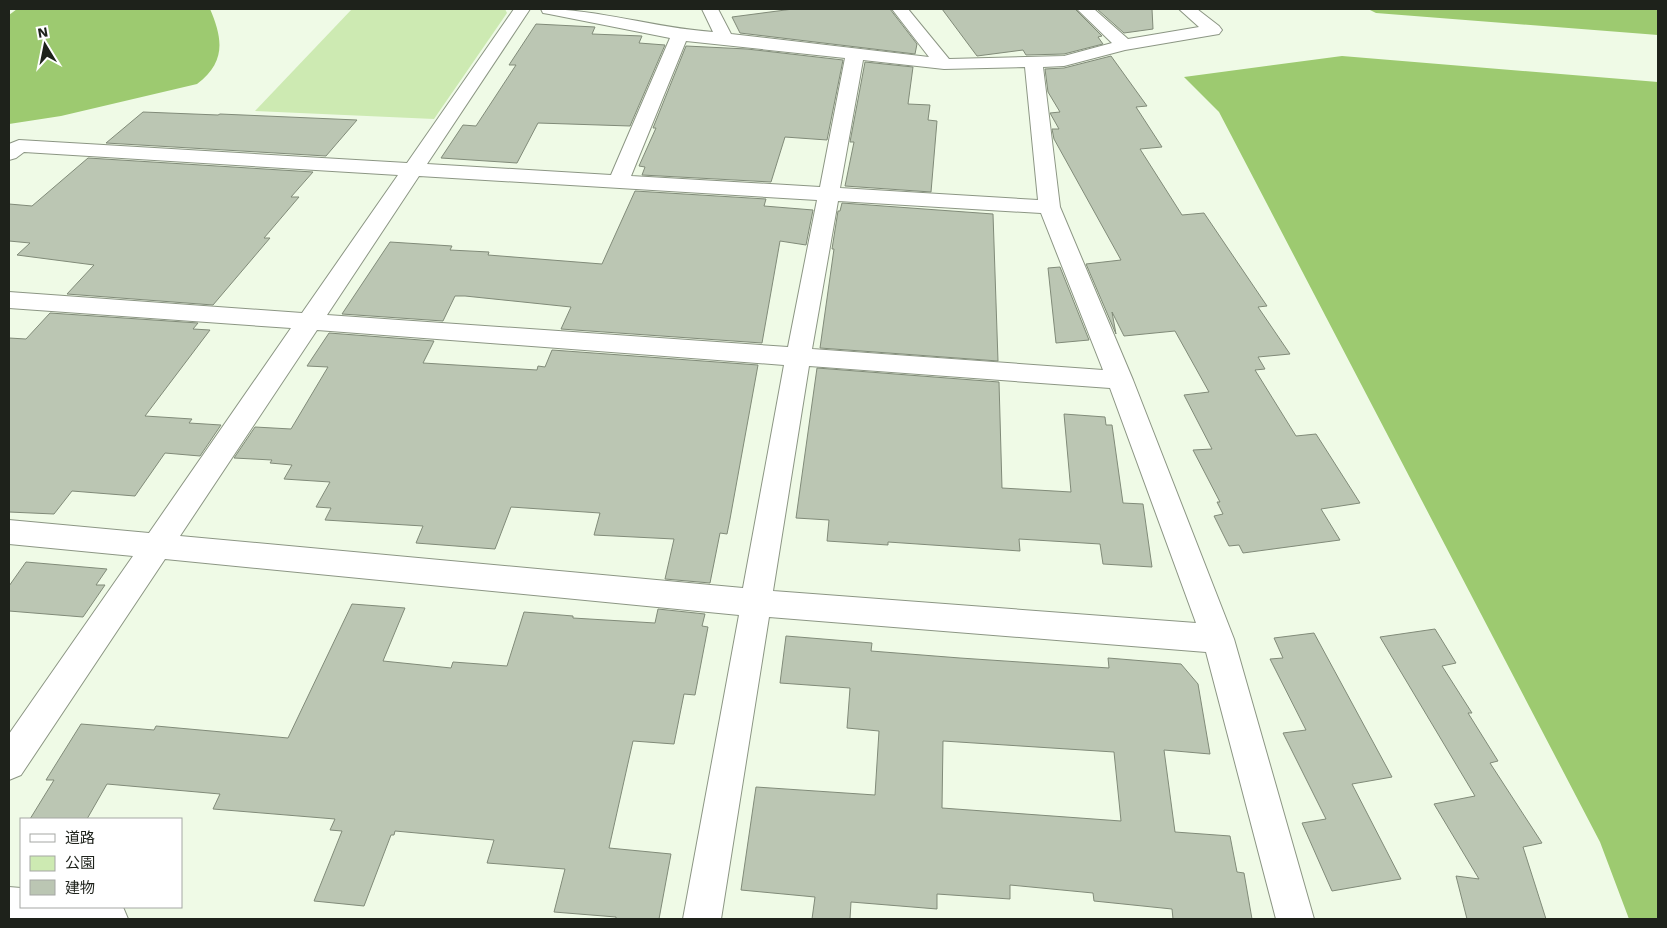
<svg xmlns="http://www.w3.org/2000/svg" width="1667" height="928" font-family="'Work Sans','Noto Sans JP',sans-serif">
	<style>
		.green { fill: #cdeab2 }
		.forest { fill: #9dca70 }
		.building { fill: #bbc6b3; stroke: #818b79; fill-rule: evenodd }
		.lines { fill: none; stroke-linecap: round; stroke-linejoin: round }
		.street-casing { stroke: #8c9684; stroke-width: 2 }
		.street { fill: #fff; fill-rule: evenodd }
	</style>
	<rect width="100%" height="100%" fill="#effae6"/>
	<path class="green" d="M352,9H505L507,13L434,119L255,111Z"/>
	<path class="forest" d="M17,9H210C223,39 226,62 197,84L61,116L9,124V15Z
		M1368,9H1658V35L1376,13Z
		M1342,56L1658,82V919H1629L1600,842L1219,112L1184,77Z"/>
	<path class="building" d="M793,9H890L917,44L915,54L740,33L732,17Z
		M942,9H1075L1102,36L1098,37L1103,44L1064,54L1026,55L1023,50L977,56Z
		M1097,9H1152L1153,29L1124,33Z
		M536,24L595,27L592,34L642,36L639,43L665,45L630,126L538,123L517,163L441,158L463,125L476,126L516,65H509Z
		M686,46L747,49L843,60L827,140L785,137L771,182L642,175L645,167L639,166L656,128H653Z
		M1111,56L1147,106L1136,107L1162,147L1140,149L1182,215L1204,213L1267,306L1258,307L1290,354L1258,357L1265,369L1255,370L1296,436L1316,434L1360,503L1321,509L1340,540L1243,553L1239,545L1229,546L1214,516L1223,514L1217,502H1220L1193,450L1212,449L1184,395L1209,392L1175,331L1124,336L1112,312L1116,334L1086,264L1121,260L1054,139L1052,129H1059L1050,113L1060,112L1048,92L1045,69L1064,68Z
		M865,62L913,67L908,104L930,105L928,120L937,121L931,192L845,186L854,142H850Z
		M143,112L218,115L220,114L357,120L326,156L106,143Z
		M88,158L313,172L291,197H299L264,238H270L213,305L67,294L94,265L17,255L30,243L9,241V204L32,206Z
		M635,191L766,199L764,206L813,210L806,245L780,241L762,343L561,329L571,307L465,296H455L443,321L342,314L390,242L452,246L450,250L489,252L488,255L602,264Z
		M842,203L993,214L998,361L820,348L834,249H832L838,211H840Z
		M1060,267L1089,340L1056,343L1048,268Z
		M50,313L198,323L193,329L210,330L145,416L192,419L189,423L221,425L200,456L165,453L135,496L72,491L54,514L9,512V338L26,339Z
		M329,333L434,341L423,363L537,370L538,366L545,367L552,350L758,365L730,519L727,534L720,533L710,583L665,579L674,539L594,535L600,513L511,507L495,549L416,543L423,526L325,520L331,508L316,507L330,482L284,479L292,465L270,463L272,460L234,458L255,427L291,429L328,367L307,366Z
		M817,368L999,382L1002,488L1071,492L1064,414L1105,417L1106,425H1112L1123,503L1143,504L1152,567L1103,564L1100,544L1019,539L1020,551L888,542V545L827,541L829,520L796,518Z
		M26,562L107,569L96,585H105L83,617L9,611V586Z
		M352,604L405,608L383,661L451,668L453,662L507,666L524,612L573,616V618L655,623L658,609L705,614L702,626L708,627L695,695L684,694L674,744L633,741L609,848L671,854L659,919H616V917L554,912L565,869L487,863L494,840L395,831L394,835H391L364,906L314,901L342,831L330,830L335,819L213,809L220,794L107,784L87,819H30L54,780H46L81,724L154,730L156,726L288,738Z
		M1435,629L1456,663L1442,666L1472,713H1468L1498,761L1490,763L1542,843L1523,847L1546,919H1467L1456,876L1479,879L1434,804L1475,796L1380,637Z
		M1314,633L1392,777L1352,784L1401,879L1332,891L1302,823L1326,819L1283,733L1306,730L1270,659L1283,658L1274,638Z
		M786,636L872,643L871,651L960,658L1109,668L1108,658L1181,664L1198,684L1210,754L1164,750L1175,832L1230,836L1237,872L1244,873L1252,919H1173L1172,909L1094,901L1093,893L1010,885V899L937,894V909L851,902L850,919H812L815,897L741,890L756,787L875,795L879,731L847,728L850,688L780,683ZM943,741L1114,752L1121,821L942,808Z"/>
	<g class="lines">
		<g class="street-casing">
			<path id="street" d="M514,9H530L427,164L611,175L670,38L549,14L543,13L541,9C599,9 655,28 713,32L702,9H718L731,34L929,57L892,9H908L949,59L1064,56L1112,43L1077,9H1094L1128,39L1199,27L1179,9H1197L1219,26L1222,30L1219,34L1213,35L1125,50L1064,66L1043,67L1060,207L1133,380L1234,639L1314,919H1276L1206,652L769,617L721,919H683L739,615L165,559L21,775L9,780V734L133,556L9,544V520L149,533L291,328L9,308V292L302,313L398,175L24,152L16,158L9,160V144L19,140L407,163ZM686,41L845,58L820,187L631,176ZM863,60L944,69L1025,67L1038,200L840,188ZM419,176L817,200L788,347L327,315ZM838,201L1041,213L1103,370L812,349ZM317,330L784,365L743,588L180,536ZM809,366L1110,388L1196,623L773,591Z
				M9,887L21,888V907H123L128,919H9Z"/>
		</g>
		<use href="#street" class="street"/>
	</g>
	<rect width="1667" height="928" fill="none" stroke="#1e221b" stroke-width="20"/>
	<rect x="20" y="818" width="162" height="90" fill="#ffffff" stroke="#a5a7a4"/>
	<rect x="30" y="834" width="25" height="8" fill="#ffffff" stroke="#a5a7a4"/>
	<text x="65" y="843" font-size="15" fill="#1e221b">道路</text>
	<rect x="30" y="856" width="25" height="15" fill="#cdeab2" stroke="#a5a7a4"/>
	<text x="65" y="868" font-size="15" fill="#1e221b">公園</text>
	<rect x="30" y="880" width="25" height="15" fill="#bbc6b3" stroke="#a5a7a4"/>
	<text x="65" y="893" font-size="15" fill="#1e221b">建物</text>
	<g transform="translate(45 45) rotate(350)" stroke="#ffffff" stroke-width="4" paint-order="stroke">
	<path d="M0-4L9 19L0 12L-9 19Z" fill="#1e221b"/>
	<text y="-8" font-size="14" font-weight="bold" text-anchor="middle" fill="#1e221b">N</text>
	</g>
</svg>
